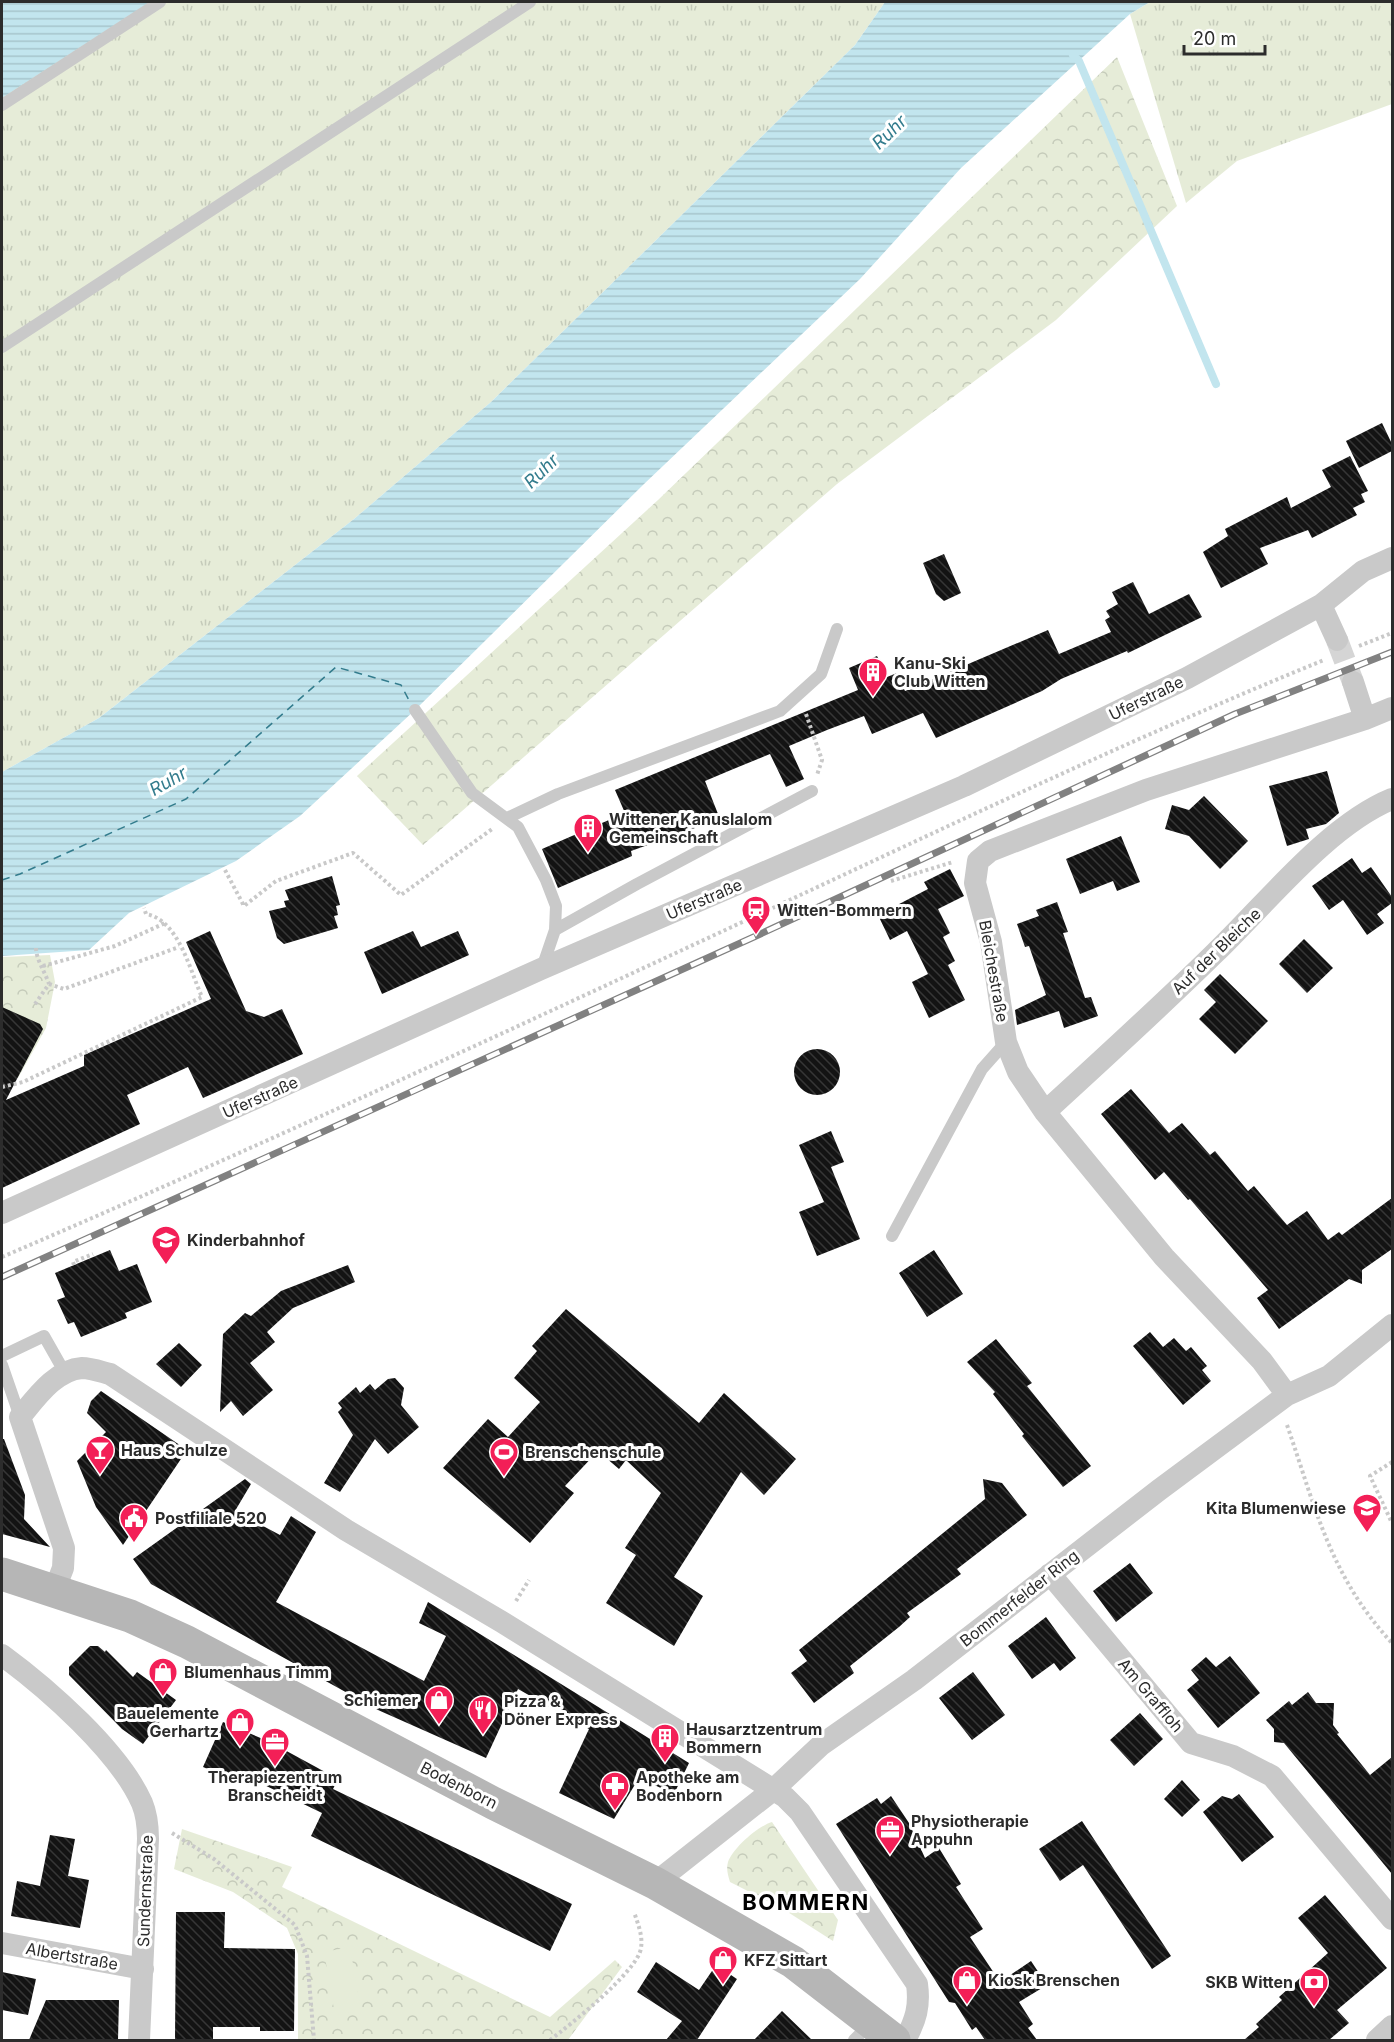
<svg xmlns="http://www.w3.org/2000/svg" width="1394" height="2042" font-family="Inter,sans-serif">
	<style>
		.grass { fill: url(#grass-tufts) }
		.forest { fill: url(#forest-crowns) }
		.garden { fill: #e6ecd8 }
		.water { fill: url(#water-rules) }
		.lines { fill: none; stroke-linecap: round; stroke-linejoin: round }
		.stream { stroke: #c2e5ee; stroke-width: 8 }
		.ferry { stroke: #337c8d; stroke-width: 1.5; stroke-dasharray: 8 6; stroke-linecap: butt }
		.building { fill: url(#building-back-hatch) }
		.minor-tunnel { stroke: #d5d5d5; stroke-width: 22; stroke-dasharray: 22 11; stroke-linecap: butt }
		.path { stroke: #c9c9c9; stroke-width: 4; stroke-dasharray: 3 3; stroke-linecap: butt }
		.service { stroke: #c9c9c9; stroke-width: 12 }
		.minor { stroke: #c9c9c9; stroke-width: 22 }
		.secondary { stroke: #b6b6b6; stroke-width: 33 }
		.rail-casing { stroke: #818181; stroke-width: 7 }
		.rail { stroke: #fff; stroke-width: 4.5; stroke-dasharray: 14; stroke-linecap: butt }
		.labels { text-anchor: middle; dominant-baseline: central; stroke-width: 6; stroke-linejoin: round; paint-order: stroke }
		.poi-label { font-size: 16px; font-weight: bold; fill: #2c2c2c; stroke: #fff; text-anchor: start }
		.street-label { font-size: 16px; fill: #2c2c2c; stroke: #fff }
		.water-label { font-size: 18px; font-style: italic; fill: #337c8d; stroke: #fff }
		.district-label { font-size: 22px; font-weight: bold; letter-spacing: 1.5px; fill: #000; stroke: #fff }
	</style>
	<defs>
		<pattern id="grass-tufts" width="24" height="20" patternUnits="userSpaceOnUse" patternTransform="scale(1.5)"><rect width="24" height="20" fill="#e6ecd8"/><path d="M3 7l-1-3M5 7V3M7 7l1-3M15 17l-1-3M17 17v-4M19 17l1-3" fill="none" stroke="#c5cbba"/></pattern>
		<pattern id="forest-crowns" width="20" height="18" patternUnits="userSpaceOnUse" patternTransform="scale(1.5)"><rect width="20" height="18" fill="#e6ecd8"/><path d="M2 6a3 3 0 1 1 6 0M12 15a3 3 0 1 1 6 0" fill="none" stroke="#c5cbba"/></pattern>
		<pattern id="water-rules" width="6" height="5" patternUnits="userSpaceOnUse" patternTransform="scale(1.5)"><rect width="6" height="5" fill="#c2e5ee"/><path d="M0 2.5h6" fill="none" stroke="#a7c5cc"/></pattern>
		<pattern id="building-back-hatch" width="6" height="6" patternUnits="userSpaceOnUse" patternTransform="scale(1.5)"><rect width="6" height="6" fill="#131313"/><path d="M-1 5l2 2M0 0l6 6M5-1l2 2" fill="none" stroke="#363636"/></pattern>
	</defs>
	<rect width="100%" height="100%" fill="#fff"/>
	<path class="grass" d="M2,2H885L855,45L491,402L354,519L99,718L2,772Z
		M1150,2H1392V104L1237,161L1186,203L1130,14Z"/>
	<path class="forest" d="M1117,57L1177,206L1056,320L837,484L423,845L357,776L658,500Z
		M50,955L55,982L46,1028L18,1078L2,1070V957Z
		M772,1822L838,1920L833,1941L783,1909L730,1882C728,1875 726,1869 728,1862C733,1848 758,1826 772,1822Z
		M182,1829L292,1867L282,1887L550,2017L615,1960L622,1967L568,2040H298V1954L287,1928L233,1892L174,1869Z"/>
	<path class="garden" d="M350,1947L361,2010L335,2015L324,1952Z"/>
	<path class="water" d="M2,2H150L2,98Z
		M885,2H1150L1130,14L961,168L860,279L644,484L415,710L300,816L236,861L129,913L89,950L2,956V772L99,718L354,519L491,402L855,45Z"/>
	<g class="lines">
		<path class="stream" d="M1073,55L1079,61L1216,384"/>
		<path class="ferry" d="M2,880L20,874L186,799L336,667L401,685L411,704"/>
	</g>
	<path class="building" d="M1382,423L1392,444V451L1359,468L1346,441Z
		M1350,456L1368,491L1361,494L1365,502L1353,508L1357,515L1312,538L1308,530L1260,548L1268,564L1221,588L1203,552L1228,536L1225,529L1287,497L1291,508L1331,487L1322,470Z
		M944,554L961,593L944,601L936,594L923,563Z
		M1133,582L1149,614L1189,594L1202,617L1128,653L1127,651L1061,679L1042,691L936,738L923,713L872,734L864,716L827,730L789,746L804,779L786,787L770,754L731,770L705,781L720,819L631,851L632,856L558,888L542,849L625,813L615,790L858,690L849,668L877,656L887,677L897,673L905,691L1048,630L1059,654L1111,632L1105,620L1110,617L1106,611L1118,604L1112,592Z
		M1327,771L1339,813L1326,824L1306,829L1309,839L1287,846L1269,786Z
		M1204,796L1248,841L1220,869L1189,836L1165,829L1172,805L1189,810Z
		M1121,836L1140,882L1117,891L1113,881L1080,894L1066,859Z
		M1352,858L1362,873L1371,867L1392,897V903L1377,914L1384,923L1367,935L1343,900L1329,910L1312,886Z
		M950,869L964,896L938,909L950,933L943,937L955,961L948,965L965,1000L929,1018L912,982L928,974L907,931L890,940L878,915L928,889L924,882Z
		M332,876L340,905L336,906L338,915L334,916L338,928L284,944L277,938L269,911L286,907L284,901L289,900L285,890Z
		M1057,902L1068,932L1063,933L1085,998L1091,997L1098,1016L1064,1028L1059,1011L1017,1025L1015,1010L1046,995L1029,946L1025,947L1017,924L1039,916L1036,910Z
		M210,931L246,1011L264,1017L282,1009L303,1054L203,1098L188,1067L127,1095L140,1124L2,1188V1007L40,1024L43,1029L6,1100L84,1066V1055L211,999L186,942Z
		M413,931L421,947L458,931L469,955L382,994L364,952Z
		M1304,939L1333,968L1307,993L1279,964Z
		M1220,974L1268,1021L1235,1054L1199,1019L1216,1002L1204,990Z
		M794 1072a23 23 0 1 1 46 0a23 23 0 1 1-46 0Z
		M1131,1089L1169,1133L1182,1123L1210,1155L1215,1151L1248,1191L1254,1186L1287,1225L1307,1211L1328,1240L1339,1232L1342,1235L1392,1198V1249L1362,1270V1284L1349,1279L1279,1329L1257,1298L1268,1290L1190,1199L1188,1200L1164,1172L1155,1180L1101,1114Z
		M831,1131L844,1162L831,1167L860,1239L817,1256L799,1212L824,1202L799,1145Z
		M110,1250L119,1271L137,1264L152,1302L125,1313L127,1318L81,1337L74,1322L68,1324L57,1300L65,1297L55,1273Z
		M934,1250L963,1294L927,1317L899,1273Z
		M348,1265L355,1282L293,1308L267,1332L275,1342L250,1363L273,1390L243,1416L231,1401L220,1412L223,1334L245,1313L251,1316L281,1291Z
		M566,1309L699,1423L724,1393L796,1459L764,1495L741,1472L674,1577L703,1596L674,1646L606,1603L636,1555L625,1548L661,1493L626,1460L619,1469L598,1451L565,1486L574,1493L530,1543L443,1468L488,1419L508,1437L540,1402L514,1378L537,1351L532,1346Z
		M1150,1332L1163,1347L1174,1338L1186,1351L1191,1347L1207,1366L1202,1370L1211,1381L1183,1405L1133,1346Z
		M996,1339L1032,1383L1027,1386L1091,1466L1063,1487L1022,1436L1024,1434L993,1394L995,1392L967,1362Z
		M179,1343L202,1365L181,1387L156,1364Z
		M395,1378L404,1388L401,1405L419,1427L388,1454L375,1439L340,1492L324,1483L353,1435L338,1412L342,1408L338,1403L356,1387L360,1393L370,1384L375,1390L388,1379Z
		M101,1391L187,1450L123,1545L96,1507L77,1461L106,1432L87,1413L91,1401Z
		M2,1439H4L25,1495L24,1519L50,1547L2,1534Z
		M245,1479L251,1484L235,1511L280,1535L291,1516L316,1532L276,1602L424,1681L446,1636L419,1623L428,1602L689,1763L674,1794L639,1778L614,1819L559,1793L589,1729L518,1689L486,1758L378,1710L151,1584L133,1559Z
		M983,1479L1002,1483L1027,1515L957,1569L961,1574L907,1613L910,1617L899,1627L850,1666L854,1673L814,1703L791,1673L807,1661L799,1650L985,1499Z
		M1130,1563L1153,1593L1116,1622L1093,1591Z
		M1046,1617L1076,1658L1060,1671L1054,1663L1032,1679L1008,1646Z
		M90,1646H98L105,1652L106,1650L133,1677L137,1672L176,1700L143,1744L122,1729L69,1675V1667Z
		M1230,1656L1260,1693L1218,1728L1187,1690L1199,1680L1191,1670L1206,1657L1216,1667Z
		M973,1672L1005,1715L972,1740L939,1698Z
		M1308,1692L1316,1703H1334L1333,1725L1339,1733L1337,1734L1370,1775L1392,1757V1874L1284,1743L1274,1742V1729L1266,1720L1289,1701L1292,1705Z
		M1140,1713L1163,1739L1134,1766L1110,1740Z
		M223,1722L270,1742L338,1779L333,1789L572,1904L550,1951L311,1836L322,1813L254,1780L252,1784L237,1778L236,1781L203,1767Z
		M1182,1780L1200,1800L1182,1817L1164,1799Z
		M1239,1794L1274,1837L1242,1862L1203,1812L1222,1796L1232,1799Z
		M891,1796L909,1823L925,1858L939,1848L961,1884L956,1887L983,1929L970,1937L1000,1982L1031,1961L1047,1985L1019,2002L1033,2024L1028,2028L1037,2040H985L976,2027L972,2030L955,2003L949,2002L836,1824L877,1798L881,1804Z
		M1082,1821L1171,1956L1152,1969L1083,1865L1060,1881L1039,1849Z
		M50,1835L75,1839L68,1876L89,1880L80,1928L11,1916L17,1881L40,1886Z
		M1325,1895L1387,1968L1337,2010L1349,2023L1329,2040H1244L1259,2027L1256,2024L1282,2000L1279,1997L1328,1953L1298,1918Z
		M176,1912H225L224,1948L295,1949L294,2031H260V2027H213V2040H175Z
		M656,1962L699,1990L716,1965L737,1979L697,2040H666L682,2021L637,1992Z
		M2,1972L36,1979L28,2015L2,2010Z
		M46,2000H119L118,2040H29Z
		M782,2011L812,2040H754Z"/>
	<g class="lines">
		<path class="minor-tunnel" d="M1337,640L1353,682"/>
		<path class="path" d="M1359,646L1392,633
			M806,714L822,760L817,775
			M225,870L244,906L276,881L353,853L401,895L492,829
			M891,881L953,862
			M36,948C36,959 45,972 49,984
			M43,966L115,946L165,923
			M49,984L64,989L179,947
			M35,1004L49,984
			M2,1087L23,1082L202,997C190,971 179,920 146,914L144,908
			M2,1257C263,1145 521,1025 779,905C959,821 1140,735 1324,660
			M74,1265L73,1262L93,1254
			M1287,1425C1316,1509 1330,1576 1392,1643
			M1392,1462L1370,1476L1392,1523
			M516,1601L529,1580
			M172,1833L214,1859L295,1925L307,1956L314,2040
			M550,2040C570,2025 638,1971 641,1948C643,1936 638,1924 634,1912"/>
		<path class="service" d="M2,105L160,2
			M2,347L530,2
			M415,710L472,793L518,827L546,880L556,906L555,930L542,968
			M507,818L558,794L780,711L821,674L837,629
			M555,930L637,884L812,791
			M892,1236L982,1069L1006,1042
			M2,1356L44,1336L65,1373
			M2,1365L20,1417
			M854,2040L871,2023"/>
		<path class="minor" d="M1321,605L1337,640
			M1353,682L1365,719
			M1045,1112C1102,1060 1159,1008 1215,953C1265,905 1328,825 1392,799
			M2,1213L541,969L964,786L1187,678L1321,605L1363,571L1392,558
			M1287,1395L1262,1361L1164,1257L1045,1112L1018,1072L1006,1042L991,942L975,883L978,861L990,851L1146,790L1365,719L1392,708
			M1050,1574L1191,1743L1233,1756L1272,1776L1392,1919
			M54,1591L63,1568L64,1548L20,1417C36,1398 55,1370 82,1368C91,1368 102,1372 110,1374L346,1530L502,1622L785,1797L800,1812L917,1984C920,2006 916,2020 905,2040
			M2,1655C47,1688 119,1751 142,1803C147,1815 148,1827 148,1839L139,2040
			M655,1883L773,1790L821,1745L914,1680L1159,1490L1287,1395L1329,1376L1392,1325
			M2,1943L143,1969
			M1377,2040L1392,2026"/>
		<path class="secondary" d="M2,1574L130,1616L187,1642L493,1803L655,1883L793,1962L894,2040"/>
		<g class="rail-casing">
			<path id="rail" d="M2,1277L756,936L1235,714L1392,652"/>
		</g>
		<use href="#rail" class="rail"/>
	</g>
	<defs>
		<g id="building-pin" transform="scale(1.5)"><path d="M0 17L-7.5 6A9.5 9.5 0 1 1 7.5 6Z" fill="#f31f57" stroke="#fff"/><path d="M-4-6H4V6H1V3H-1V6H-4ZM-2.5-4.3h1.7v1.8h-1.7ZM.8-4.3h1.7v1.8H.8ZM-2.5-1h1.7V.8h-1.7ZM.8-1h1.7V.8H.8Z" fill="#fff"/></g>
		<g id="station-pin" transform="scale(1.5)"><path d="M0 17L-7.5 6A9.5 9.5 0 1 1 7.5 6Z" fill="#f31f57" stroke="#fff"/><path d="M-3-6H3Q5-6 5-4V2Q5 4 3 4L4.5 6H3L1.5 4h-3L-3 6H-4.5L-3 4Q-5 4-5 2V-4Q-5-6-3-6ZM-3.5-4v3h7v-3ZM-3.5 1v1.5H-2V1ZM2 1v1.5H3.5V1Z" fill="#fff"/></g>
		<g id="school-pin" transform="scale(1.5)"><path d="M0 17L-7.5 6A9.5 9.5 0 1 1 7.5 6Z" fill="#f31f57" stroke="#fff"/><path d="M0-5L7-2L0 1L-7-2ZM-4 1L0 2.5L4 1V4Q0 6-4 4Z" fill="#fff"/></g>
		<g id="bar-pin" transform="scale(1.5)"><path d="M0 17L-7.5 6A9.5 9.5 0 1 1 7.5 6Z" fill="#f31f57" stroke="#fff"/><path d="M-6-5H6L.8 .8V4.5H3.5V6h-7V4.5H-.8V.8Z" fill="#fff"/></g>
		<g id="stadium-pin" transform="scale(1.5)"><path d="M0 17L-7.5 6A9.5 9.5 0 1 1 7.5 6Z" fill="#f31f57" stroke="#fff"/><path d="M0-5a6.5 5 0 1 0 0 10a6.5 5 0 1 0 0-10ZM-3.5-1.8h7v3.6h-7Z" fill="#fff"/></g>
		<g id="civic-pin" transform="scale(1.5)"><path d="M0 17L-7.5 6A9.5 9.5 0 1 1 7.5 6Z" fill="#f31f57" stroke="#fff"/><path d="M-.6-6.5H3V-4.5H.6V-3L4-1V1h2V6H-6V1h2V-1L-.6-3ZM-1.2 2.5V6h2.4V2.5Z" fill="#fff"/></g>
		<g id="shop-pin" transform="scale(1.5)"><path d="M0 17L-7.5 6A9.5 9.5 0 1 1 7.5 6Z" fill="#f31f57" stroke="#fff"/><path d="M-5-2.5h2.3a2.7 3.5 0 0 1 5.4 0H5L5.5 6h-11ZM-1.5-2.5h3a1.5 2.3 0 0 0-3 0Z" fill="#fff"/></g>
		<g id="restaurant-pin" transform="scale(1.5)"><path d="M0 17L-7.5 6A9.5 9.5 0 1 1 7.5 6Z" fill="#f31f57" stroke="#fff"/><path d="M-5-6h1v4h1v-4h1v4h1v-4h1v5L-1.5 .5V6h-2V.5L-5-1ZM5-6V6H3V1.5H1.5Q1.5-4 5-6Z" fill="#fff"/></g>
		<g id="office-pin" transform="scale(1.5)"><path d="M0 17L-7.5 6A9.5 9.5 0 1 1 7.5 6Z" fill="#f31f57" stroke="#fff"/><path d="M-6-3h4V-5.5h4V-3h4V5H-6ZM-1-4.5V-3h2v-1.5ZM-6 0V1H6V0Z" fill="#fff"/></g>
		<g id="pharmacy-pin" transform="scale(1.5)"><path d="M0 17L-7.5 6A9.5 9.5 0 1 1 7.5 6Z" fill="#f31f57" stroke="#fff"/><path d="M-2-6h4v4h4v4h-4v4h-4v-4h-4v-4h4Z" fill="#fff"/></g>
		<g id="bank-pin" transform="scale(1.5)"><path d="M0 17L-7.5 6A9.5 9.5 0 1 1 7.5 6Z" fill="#f31f57" stroke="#fff"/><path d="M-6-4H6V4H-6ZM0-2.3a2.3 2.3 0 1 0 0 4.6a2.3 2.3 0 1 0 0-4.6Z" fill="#fff"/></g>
	</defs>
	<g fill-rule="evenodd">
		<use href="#building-pin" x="873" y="672"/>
		<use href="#building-pin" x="588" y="828"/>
		<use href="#station-pin" x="756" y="910"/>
		<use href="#school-pin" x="166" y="1240"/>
		<use href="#bar-pin" x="100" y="1450"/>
		<use href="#stadium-pin" x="504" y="1452"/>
		<use href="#school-pin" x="1367" y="1508"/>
		<use href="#civic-pin" x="134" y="1518"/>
		<use href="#shop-pin" x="163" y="1672"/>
		<use href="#shop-pin" x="439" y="1700"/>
		<use href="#restaurant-pin" x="483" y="1710"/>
		<use href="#shop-pin" x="240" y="1722"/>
		<use href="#building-pin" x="665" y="1738"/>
		<use href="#office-pin" x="275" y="1742"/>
		<use href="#pharmacy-pin" x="615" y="1786"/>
		<use href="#office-pin" x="890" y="1830"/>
		<use href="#shop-pin" x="723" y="1960"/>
		<use href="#shop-pin" x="967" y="1980"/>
		<use href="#bank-pin" x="1314" y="1982"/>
	</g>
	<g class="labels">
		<g class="poi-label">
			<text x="894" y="663">Kanu-Ski<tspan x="894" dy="18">Club Witten</tspan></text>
			<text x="609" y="819">Wittener Kanuslalom<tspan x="609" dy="18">Gemeinschaft</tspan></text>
			<text x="777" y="910">Witten-Bommern</text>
			<text x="187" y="1240">Kinderbahnhof</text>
			<text x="121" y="1450">Haus Schulze</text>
			<text x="525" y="1452">Brenschenschule</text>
			<text x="1346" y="1508" text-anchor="end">Kita Blumenwiese</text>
			<text x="155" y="1518">Postfiliale 520</text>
			<text x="184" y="1672">Blumenhaus Timm</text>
			<text x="418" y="1700" text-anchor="end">Schiemer</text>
			<text x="504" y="1701">Pizza &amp;<tspan x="504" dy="18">Döner Express</tspan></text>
			<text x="219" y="1713" text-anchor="end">Bauelemente<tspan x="219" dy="18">Gerhartz</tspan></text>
			<text x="686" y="1729">Hausarztzentrum<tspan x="686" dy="18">Bommern</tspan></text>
			<text x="275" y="1777" text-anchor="middle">Therapiezentrum<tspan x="275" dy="18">Branscheidt</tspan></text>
			<text x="636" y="1777">Apotheke am<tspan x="636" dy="18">Bodenborn</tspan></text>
			<text x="911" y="1821">Physiotherapie<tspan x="911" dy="18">Appuhn</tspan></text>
			<text x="744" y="1960">KFZ Sittart</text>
			<text x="988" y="1980">Kiosk Brenschen</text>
			<text x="1293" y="1982" text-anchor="end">SKB Witten</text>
		</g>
		<g class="street-label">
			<text transform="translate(1146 698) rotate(-26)">Uferstraße</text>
			<text transform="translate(704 899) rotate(-23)">Uferstraße</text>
			<text transform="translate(1216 951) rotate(-44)">Auf der Bleiche</text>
			<text transform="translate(994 971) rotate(80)">Bleichestraße</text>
			<text transform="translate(260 1097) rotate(-24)">Uferstraße</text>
			<text transform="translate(1019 1598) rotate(-38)">Bommerfelder Ring</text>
			<text transform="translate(1151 1695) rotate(50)">Am Graffloh</text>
			<text transform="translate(459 1785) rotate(27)">Bodenborn</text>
			<text transform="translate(145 1891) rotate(-88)">Sundernstraße</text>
			<text transform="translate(72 1956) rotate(10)">Albertstraße</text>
		</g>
		<g class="water-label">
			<text transform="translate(889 132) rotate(-44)">Ruhr</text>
			<text transform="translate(541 471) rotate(-44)">Ruhr</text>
			<text transform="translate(168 781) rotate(-30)">Ruhr</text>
		</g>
		<g class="district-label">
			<text x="806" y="1902">BOMMERN</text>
		</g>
	</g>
	<rect width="1394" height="2042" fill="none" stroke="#2c2c2c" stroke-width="6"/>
	<path d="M1184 45v9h81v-9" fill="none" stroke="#2c2c2c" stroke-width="3"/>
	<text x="1193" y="45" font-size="18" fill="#2c2c2c" stroke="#ffffff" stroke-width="4.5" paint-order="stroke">20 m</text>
</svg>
